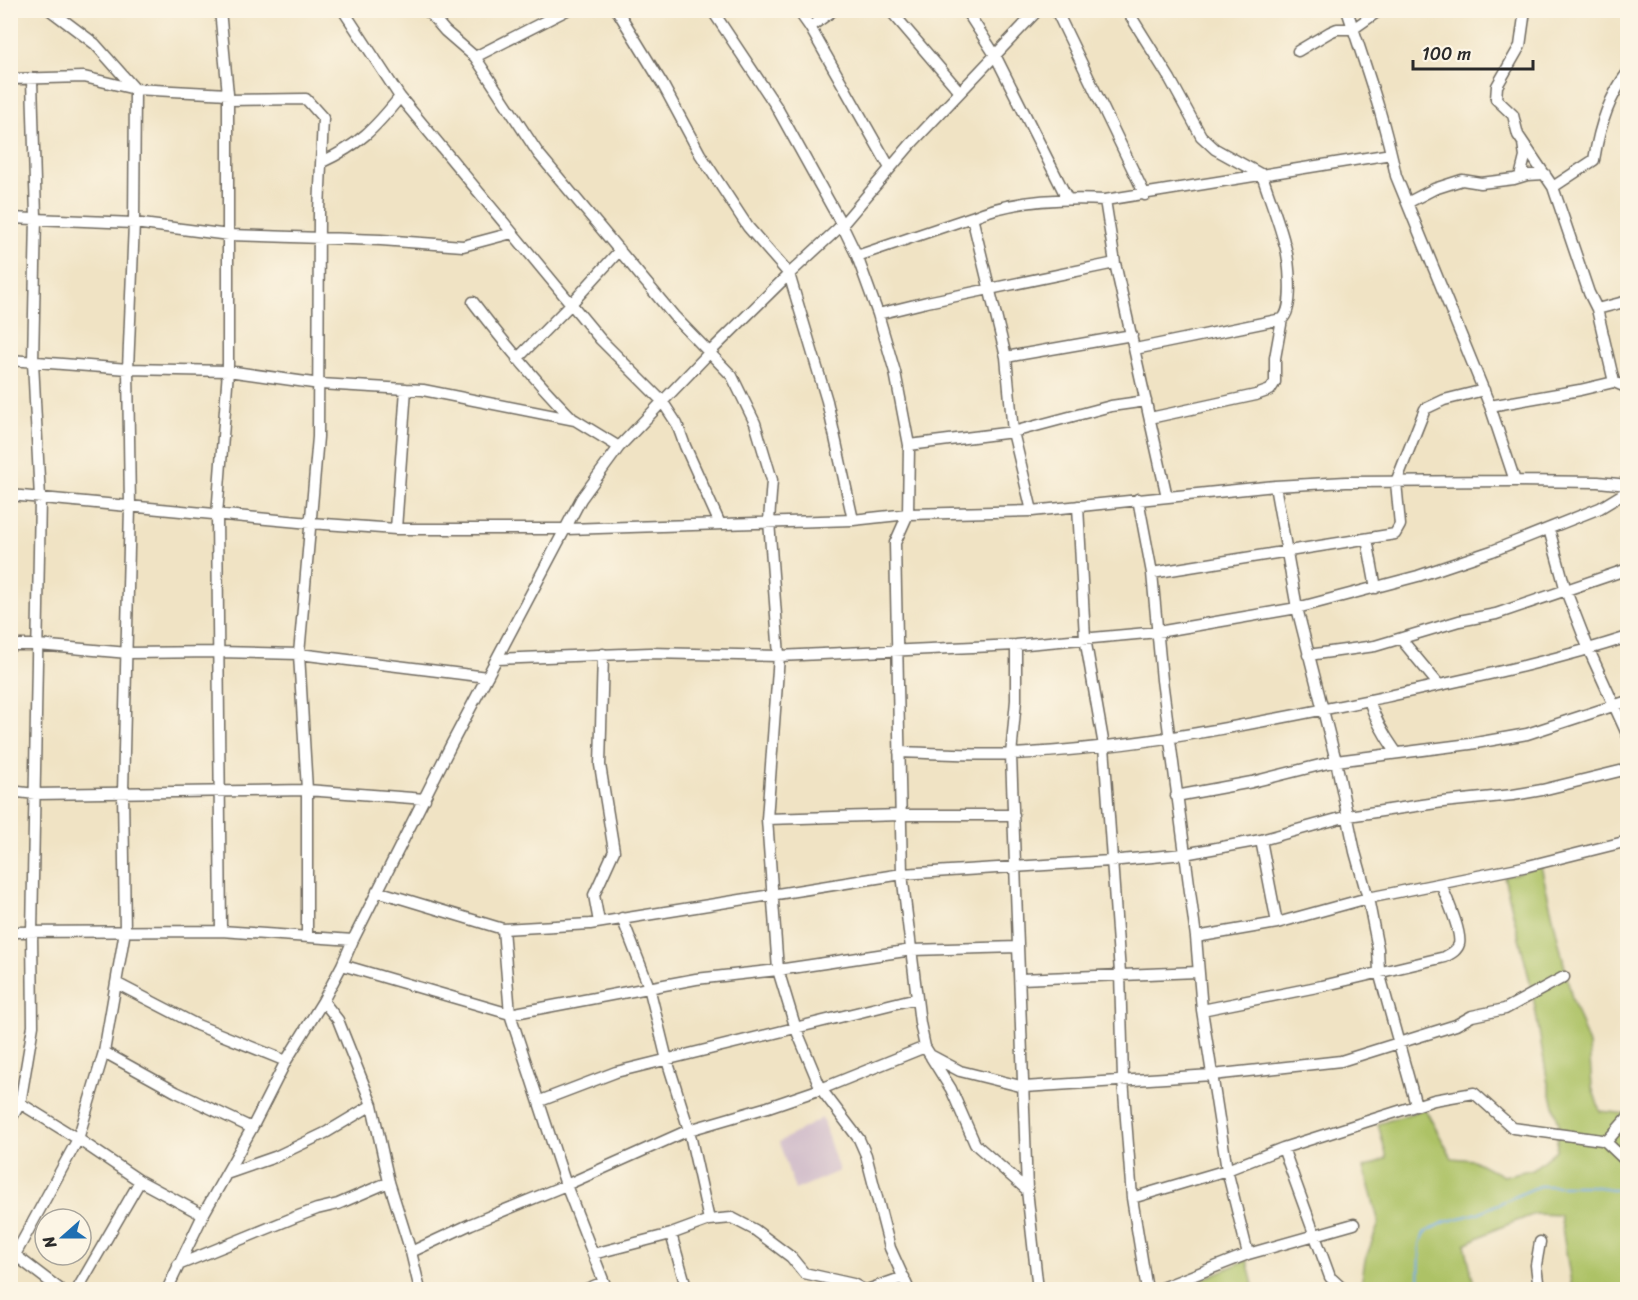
<svg xmlns="http://www.w3.org/2000/svg" width="1638" height="1300" font-family="Sriracha,sans-serif">
	<style>
		.industrial { fill: #d1bdca }
		.green { fill: #adc266; stroke: #6c7648; stroke-width: 1.5 }
		.lines { fill: none; stroke-linecap: round; stroke-linejoin: round }
		.stream { stroke: #76ade5; stroke-width: 2 }
		.minor-casing { stroke: #706b61; stroke-width: 13 }
		.minor { stroke: #fff; stroke-width: 10 }
	</style>
	<rect width="100%" height="100%" fill="#fcf5e5"/>
	<filter id="ink" filterUnits="userSpaceOnUse"><feTurbulence type="fractalNoise" baseFrequency=".0167" numOctaves="2"/><feDisplacementMap in="SourceGraphic" scale="12" xChannelSelector="R" yChannelSelector="G"/><feConvolveMatrix kernelMatrix="1 2 1 2 8 2 1 2 1" color-interpolation-filters="sRGB"/></filter>
	<filter id="wash" filterUnits="userSpaceOnUse"><feTurbulence type="fractalNoise" baseFrequency=".008" numOctaves="4" result="noise"/><feDisplacementMap in="SourceGraphic" scale="24" xChannelSelector="R" yChannelSelector="G"/><feGaussianBlur stdDeviation="1.35" result="paint"/><feColorMatrix in="noise" values="0 0 0 0 0 0 0 0 0 0 0 0 0 0 0 0 0 1.4 0 .05"/><feComposite in="paint" operator="in"/></filter>
	<g filter="url(#wash)">
		<rect width="100%" height="100%" fill="#f0e3c4"/>
		<path class="industrial" d="M822,1118L839,1171L795,1190L779,1142Z"/>
		<path class="green" d="M1541,866L1572,998L1589,1045L1592,1087L1600,1111L1627,1114V1289H1611L1610,1286L1587,1289H1572L1560,1215L1535,1214L1496,1229L1465,1244L1475,1289L1357,1290L1361,1285L1365,1260L1379,1223L1364,1168L1387,1158L1378,1124L1425,1109L1452,1158L1473,1160L1503,1176L1533,1169L1556,1150L1559,1124L1548,1084L1532,990L1504,877Z
			M1247,1260L1254,1289L1177,1290Z"/>
		<g class="lines">
			<path class="stream" d="M1419,1290L1420,1244L1424,1233L1445,1222L1478,1213L1539,1186H1589L1628,1191"/>
		</g>
	</g>
	<g filter="url(#ink)">
		<g class="lines">
			<g class="minor-casing">
				<path id="minor" d="M50,10L95,44L135,89L228,94V100L306,99L323,118L319,211L318,437L299,654L307,790V936
					M220,10L228,94
					M343,10L400,97L601,340L662,401L677,424L685,446L720,524
					M427,10L445,31L475,57L538,153L674,316L732,376L755,423L772,480L769,521L779,656L767,819L778,970L796,1029L821,1089L859,1139L866,1155L890,1248L909,1290
					M617,10L663,85L700,154L748,227L789,274L827,401L853,520
					M712,10L776,106L842,225L857,256L878,314L895,372L909,445L908,514L895,543L902,874L920,1023L925,1047L930,1055L960,1071L1024,1087L1212,1075L1341,1061L1456,1025L1472,1016L1505,1009L1564,977
					M798,10L810,27L890,168
					M890,10L960,92
					M966,10L995,55L1067,198
					M1056,10L1145,195
					M1126,10L1130,15L1170,79L1201,136L1215,149L1262,175C1269,197 1278,219 1284,242C1289,257 1295,309 1282,319L1135,349
					M1347,10C1365,65 1385,120 1396,176L1490,406L1515,481
					M810,27L834,10
					M1298,51L1330,32L1337,29H1353L1380,10
					M475,57L567,10
					M10,79L84,77L135,89L134,223L128,369L130,507L123,792L125,931L104,1052L78,1139L10,1264
					M322,162C359,145 375,128 400,97
					M1520,177L1525,157L1523,143
					M1553,187L1594,160C1599,128 1608,98 1628,72
					M1407,203L1434,189L1462,180L1481,183L1514,179L1527,175L1545,174
					M10,218L134,223L229,235L381,240L463,246L512,233
					M857,256L972,217
					M473,302C505,344 537,383 574,420
					M1597,309L1628,301
					M878,314L927,302L1115,263
					M1006,357L1132,335
					M517,359L571,304L620,250
					M10,360L128,369L228,371L320,384L423,390L575,420L619,447
					M1614,382L1628,388
					M1490,406L1580,390L1614,382L1597,309L1589,293L1553,187L1518,135L1513,115L1496,99L1497,86L1520,46L1525,10
					M1150,418L1256,395L1270,390L1275,382V358L1282,319
					M909,445L1013,432L1111,406L1146,401
					M1275,486L1297,608L1336,761L1355,852L1368,898L1378,949L1379,972L1416,1105
					M10,495L310,523L396,529H567L853,520L908,514L1032,511L1275,486L1346,482L1515,481L1598,482L1628,485
					M1167,497L1115,263L1105,200L1391,154
					M1138,499L1152,573L1162,680L1196,937L1202,1010L1227,1170L1248,1254
					M1078,506L1085,638L1104,746L1120,973L1123,1079L1132,1198L1147,1290
					M1032,511L1013,432L1006,357L972,217C1012,200 1063,198 1105,200
					M396,529L406,389
					M1549,529L1566,591L1589,650L1628,736
					M1367,539L1376,588
					M1152,573L1395,534L1400,525L1396,482L1425,409L1444,400L1484,390
					M1401,639L1439,685
					M10,645H38L128,653L218,652L299,654L487,677
					M1016,645V700L1011,755L1027,1190L1038,1290
					M1308,655L1375,646L1459,621L1496,614L1628,569
					M497,659L650,653L779,656L1016,645L1158,632L1297,608L1418,576L1492,551L1600,508L1628,491
					M1369,700C1375,720 1384,735 1396,752
					M899,752C937,753 975,756 1013,754C1138,748 1263,722 1385,697C1466,679 1548,663 1628,637
					M10,791L35,794L307,790L425,799
					M1176,796L1252,782L1336,761L1470,744L1527,734L1628,701
					M767,819L901,815H1014
					M1261,840L1277,923
					M377,891L503,929L590,924L902,874L1110,861L1184,854L1261,840L1348,816L1443,802L1513,795L1542,790L1628,769
					M622,918L649,987L667,1060L689,1130L709,1220
					M599,922L594,895L614,851L600,765L603,654
					M503,929L510,1014L566,1185L607,1290
					M221,931L353,940
					M10,932L221,931L217,515L228,371V100
					M1196,937L1277,923L1368,898L1528,866L1628,841
					M342,965L510,1014L696,979L778,970L912,950L1018,947
					M1020,979L1198,972
					M116,983L197,1025L286,1061
					M323,1001L338,1020L372,1105L389,1182L411,1252L420,1290
					M1202,1010L1322,986L1445,957C1450,954 1457,951 1459,944C1462,932 1446,897 1441,884
					M104,1052L176,1092L252,1128
					M931,1057L951,1089L975,1144L1027,1190
					M10,1097L78,1139L140,1181L203,1215
					M540,1101L616,1072L917,998
					M10,1120L20,1104L33,1026L32,933L40,498L33,362L36,217L32,80
					M1606,1142L1628,1117
					M1283,1148L1330,1277L1344,1290
					M226,1174L275,1157L327,1132L372,1105
					M1132,1198L1227,1170L1283,1148L1434,1100L1474,1093L1513,1128L1602,1140L1606,1142L1628,1163
					M671,1234L687,1290
					M11,1252L61,1290
					M411,1252L471,1224L566,1185L689,1130L768,1107L821,1089L925,1047
					M593,1254L671,1234L709,1220L732,1218L755,1230L791,1257L804,1273L853,1284L864,1290
					M178,1265L293,1218L317,1209L338,1204L389,1182
					M77,1290L140,1181
					M167,1290L203,1215L252,1128L286,1061L323,1001L342,965L353,940L451,745L581,499L619,447L710,352L789,274L842,225L910,145L1038,10
					M584,1290L604,1282
					M867,1290L904,1277
					M1156,1290L1248,1254L1354,1224
					M1539,1290L1536,1265L1540,1242"/>
			</g>
			<use href="#minor" class="minor"/>
		</g>
	</g>
	<rect width="1638" height="1300" fill="none" stroke="#fcf5e5" stroke-width="36"/>
	<g transform="translate(63 1237) rotate(249)"><circle r="28" fill="#fcf5e5" stroke="#a8a49b" stroke-width="1.5"/>
	<path d="M0-4.5L10 22L0 15L-10 22Z" fill="#1f6fb2"/>
	<text y="-9" font-size="16" font-weight="bold" text-anchor="middle" fill="#2b2b2b">N</text>
	</g>
	<path d="M1413 60v9h120v-9" fill="none" stroke="#2b2b2b" stroke-width="3"/>
	<text x="1422" y="60" font-size="18" fill="#2b2b2b" stroke="#fcf5e5" stroke-width="4.5" paint-order="stroke">100 m</text>
</svg>
